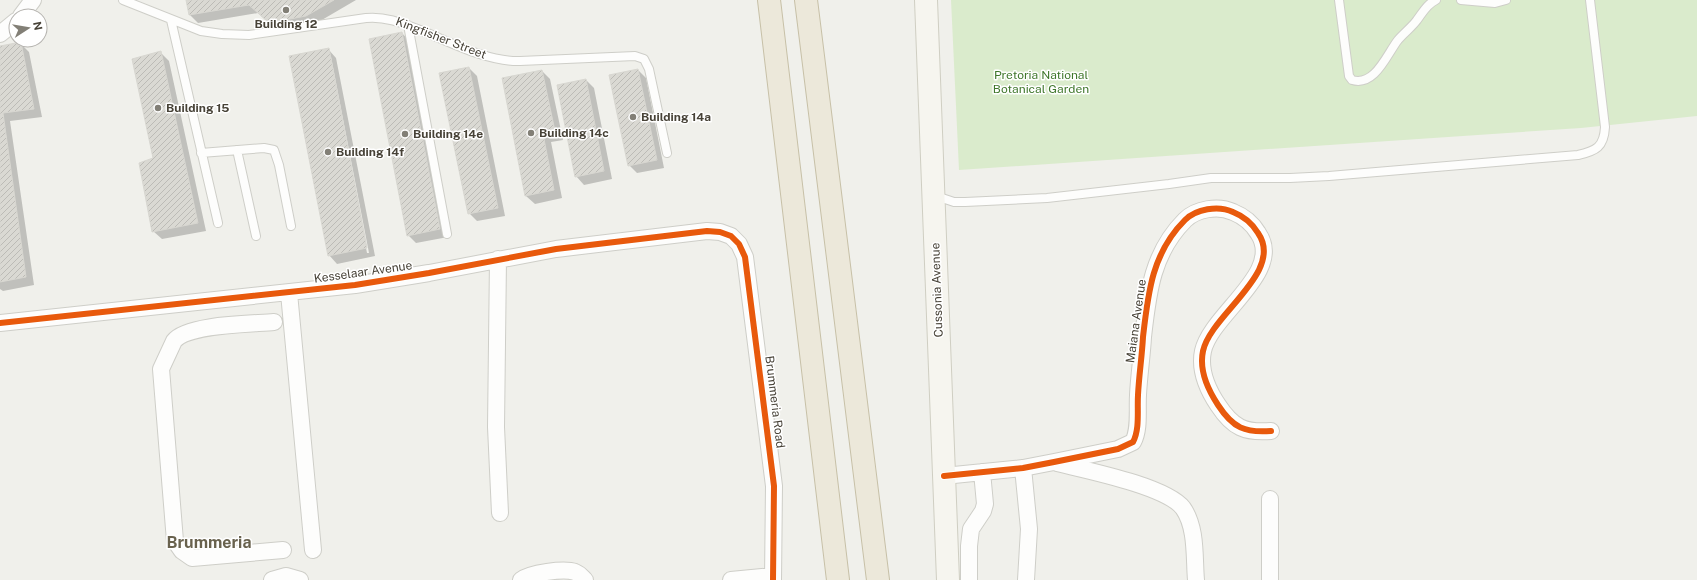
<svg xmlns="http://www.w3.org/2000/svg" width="1697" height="580" font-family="'Public Sans',sans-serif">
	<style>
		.grass { fill: #daebcc }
		.shadow { fill: #0003; fill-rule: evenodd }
		.building { fill: url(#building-hatch); stroke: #d8d7d1 }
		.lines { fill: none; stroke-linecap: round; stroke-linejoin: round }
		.lane-casing { stroke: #cecec8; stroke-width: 10 }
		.street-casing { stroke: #cecec8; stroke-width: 18 }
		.secondary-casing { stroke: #cfcec2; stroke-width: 24 }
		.highway-casing { stroke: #c7c0a7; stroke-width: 24 }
		.lane { stroke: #fdfdfc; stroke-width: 8 }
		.street { stroke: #fdfdfc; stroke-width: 16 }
		.secondary { stroke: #f6f5ef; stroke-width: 22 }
		.highway { stroke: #ece8da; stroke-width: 22 }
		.cycleway-casing { stroke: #fff; stroke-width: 8 }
		.cycleway { stroke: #e8590c; stroke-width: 6 }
		.poi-dot { fill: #827f76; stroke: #fff; stroke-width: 1.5 }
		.labels { text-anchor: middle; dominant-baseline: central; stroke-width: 3; stroke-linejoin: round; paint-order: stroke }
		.poi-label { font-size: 12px; font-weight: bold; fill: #474237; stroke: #fff; text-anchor: start }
		.street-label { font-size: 12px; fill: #474237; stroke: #fff }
		.park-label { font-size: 12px; fill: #3f772b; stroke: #fff }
		.district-label { font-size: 16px; font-weight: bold; fill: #69624e; stroke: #fff }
	</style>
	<defs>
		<pattern id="building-hatch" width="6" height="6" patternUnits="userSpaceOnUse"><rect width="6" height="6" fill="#dad9d3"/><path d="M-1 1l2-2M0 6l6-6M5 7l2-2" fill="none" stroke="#bcbbb6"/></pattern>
	</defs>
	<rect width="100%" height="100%" fill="#f0f0eb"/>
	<path class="grass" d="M951,0H1697V116L1581,128L959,170Z"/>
	<path class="shadow" d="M187,0H356L315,24L278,31L258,13L198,23L190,15Z
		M402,33L410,42L448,237L416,243L408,235Z
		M20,43L29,52L42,117L10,121L34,285L3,291L0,289V47Z
		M328,49L336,58L375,256L337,264L329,255ZM329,57H331L369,253H367Z
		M161,53L169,61L206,231L162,239L153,231L154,159Z
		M469,68L477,76L505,216L477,221L469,213Z
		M638,70L646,78L664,168L637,173L629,165Z
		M542,71L550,79L563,140L551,142L562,198L535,204L526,196Z
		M586,80L594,88L612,179L584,185L576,176Z"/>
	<path class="building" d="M186,0H334L306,16L269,23L249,5L189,15Z
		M402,32L440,229L407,236L369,39Z
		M21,42L34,109L3,113L26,277L0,282V46Z
		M329,48L367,248L328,256L289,56Z
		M161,51L198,223L152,232L139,163L153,158L132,59Z
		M469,67L498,208L468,214L439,73Z
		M638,69L657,160L628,166L609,75Z
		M542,70L555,131L543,134L554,190L525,196L502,78Z
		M586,79L604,171L575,177L557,85Z"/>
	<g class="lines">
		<g class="lane-casing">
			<path id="lane" d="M123,0L201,31L222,34L249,35L366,18C385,16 402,23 420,30C450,42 487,62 520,61L635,56L644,59L649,69L667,153
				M1339,0L1349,76L1352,80C1375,87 1387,54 1398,40C1404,33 1412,27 1417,20C1423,12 1427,4 1436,0
				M1461,0L1495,3L1506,0
				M171,20L218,223
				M408,25L447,234
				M237,150L256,236
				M201,153L264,148L274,150L279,165L291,226
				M936,196L954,202H965L1047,198L1169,184L1211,178H1290L1329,176L1578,155C1596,151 1604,147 1605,127L1590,0"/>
		</g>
		<g class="street-casing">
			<path id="street" d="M21,16L33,0
				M0,34L16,21
				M498,259L496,427L500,513
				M289,293L313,550
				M274,322C252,324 187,324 174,341L161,369L175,541L182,551L192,558L283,550
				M0,323L355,285L429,273L556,249L707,231L720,232L731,236L739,244L745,257L774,486L773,580
				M1057,463C1085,470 1166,486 1183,508C1197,528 1194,558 1196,580
				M1023,468L1029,529L1026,580
				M944,476L1023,468L1054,462L1118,449L1133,442C1140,429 1137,410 1138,395C1139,375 1142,356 1143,337C1148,293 1152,253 1185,220C1196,209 1218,205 1233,212C1243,216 1252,223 1258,233C1285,272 1211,314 1203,351C1199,370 1208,390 1218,405C1233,428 1245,433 1271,431
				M1270,499V580
				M272,580L286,576L300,580
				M521,580C530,573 564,568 575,572C580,574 582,577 585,580
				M731,580L773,576
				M969,580V546L971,529L983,511L985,504L982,472"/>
		</g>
		<g class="secondary-casing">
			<path id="secondary" d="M926,0L948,580"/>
		</g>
		<g class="highway-casing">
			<path id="highway" d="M769,0L838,580
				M806,0L878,580"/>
		</g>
		<use href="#lane" class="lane"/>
		<use href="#street" class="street"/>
		<use href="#secondary" class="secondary"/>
		<use href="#highway" class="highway"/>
		<g class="cycleway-casing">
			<path id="cycleway" d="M0,323L355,285L429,273L556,249L707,231L720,232L731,236L739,244L745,257L774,486L773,580
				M944,476L1023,468L1054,462L1118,449L1133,442C1140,429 1137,410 1138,395C1139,375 1142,356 1143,337C1148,293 1152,253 1185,220C1196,209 1218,205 1233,212C1243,216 1252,223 1258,233C1285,272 1211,314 1203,351C1199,370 1208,390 1218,405C1233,428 1245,433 1271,431"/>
		</g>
		<use href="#cycleway" class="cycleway"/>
	</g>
	<g class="poi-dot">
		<circle cx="286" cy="10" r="4"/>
		<circle cx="158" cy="108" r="4"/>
		<circle cx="633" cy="117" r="4"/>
		<circle cx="531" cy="133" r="4"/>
		<circle cx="405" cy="134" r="4"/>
		<circle cx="328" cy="152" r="4"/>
	</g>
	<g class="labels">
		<g class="poi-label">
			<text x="286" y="24" text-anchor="middle">Building 12</text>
			<text x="166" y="108">Building 15</text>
			<text x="641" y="117">Building 14a</text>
			<text x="539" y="133">Building 14c</text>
			<text x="413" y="134">Building 14e</text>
			<text x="336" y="152">Building 14f</text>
		</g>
		<g class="street-label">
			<text transform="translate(441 38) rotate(21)">Kingfisher Street</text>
			<text transform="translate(363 272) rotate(-8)">Kesselaar Avenue</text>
			<text transform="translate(937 290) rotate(-92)">Cussonia Avenue</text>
			<text transform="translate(1136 321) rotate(-82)">Maiana Avenue</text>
			<text transform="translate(775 402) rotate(83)">Brummeria Road</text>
		</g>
		<g class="park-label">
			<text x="1041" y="75">Pretoria National<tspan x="1041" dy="14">Botanical Garden</tspan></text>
		</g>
		<g class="district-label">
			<text x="209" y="542">Brummeria</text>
		</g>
	</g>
	<g transform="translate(28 28) rotate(78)"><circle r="19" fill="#ffffff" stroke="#b5b3af"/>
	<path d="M0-3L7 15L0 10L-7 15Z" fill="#827f76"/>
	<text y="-6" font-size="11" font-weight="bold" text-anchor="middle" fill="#474237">N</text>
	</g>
</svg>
